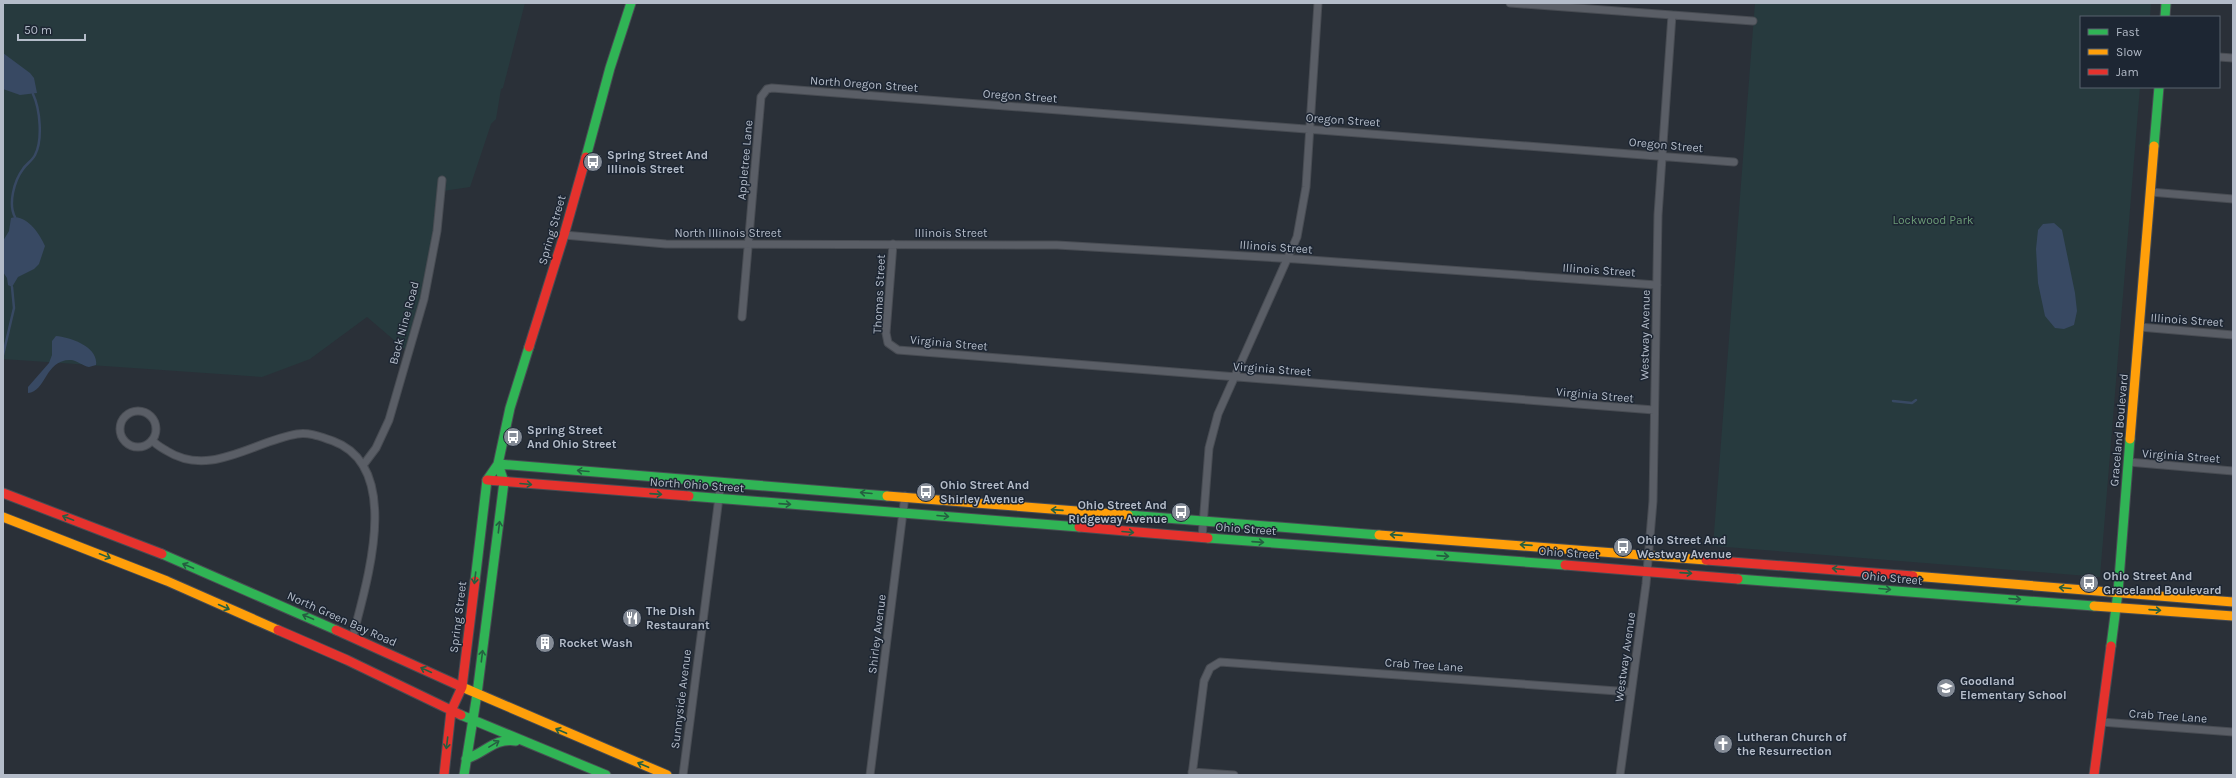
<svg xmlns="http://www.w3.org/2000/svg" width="2236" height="778" font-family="Karla,sans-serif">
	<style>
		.green { fill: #273a3e }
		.water { fill: #384963 }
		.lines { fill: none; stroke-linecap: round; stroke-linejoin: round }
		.stream { stroke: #384963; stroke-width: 2.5 }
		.street-casing { stroke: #484c53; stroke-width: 9 }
		.fast-casing { stroke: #484c53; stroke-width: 11 }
		.slow-casing { stroke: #484c53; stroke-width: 11 }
		.jam-casing { stroke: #484c53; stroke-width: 11 }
		.street { stroke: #5a5e66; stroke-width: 7 }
		.fast { stroke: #30b455; stroke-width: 9 }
		.slow { stroke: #ff9f0a; stroke-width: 9 }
		.jam { stroke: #e5322d; stroke-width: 9 }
		.oneway { stroke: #255f41 }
		.labels { text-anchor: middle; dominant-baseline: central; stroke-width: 3; stroke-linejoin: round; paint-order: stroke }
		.street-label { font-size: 12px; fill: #b4bcc9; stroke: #1d2633 }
		.poi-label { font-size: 12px; font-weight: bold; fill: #b4bcc9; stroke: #1d2633; text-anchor: start }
		.park-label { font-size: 12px; fill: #6b9a76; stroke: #1d2633 }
	</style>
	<rect width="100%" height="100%" fill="#2a3038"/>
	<path class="green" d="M3,3H525L503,88L501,89L496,119L491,124L470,187L443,191L437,231L408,352L367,317L310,359L262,377L3,359Z
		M1755,3H2151L2150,17H2081V87H2140L2100,577L1713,546Z"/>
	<path class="water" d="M3,53L30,73L34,78L37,93L20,95L3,89Z
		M15,217C30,219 39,233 45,246L39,264L34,269L18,277L12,287L8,285L7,278L3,272V241L9,231L11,218Z
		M2054,223L2062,230L2075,293L2077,311L2074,325L2064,329L2055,328L2045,316L2038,283L2036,249L2038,230L2043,224Z
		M56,336C70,337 99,347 96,365L89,367C83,366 76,360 71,360C45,359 46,392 28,393V387L49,363L52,355V341Z"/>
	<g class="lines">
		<path class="stream" d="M15,217C8,204 14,181 23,169C26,164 32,161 35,155C43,140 40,109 33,94
			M3,355L14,308L12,287
			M1893,401L1912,403L1916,400"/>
		<g class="street-casing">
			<path id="street" d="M1510,3L1753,21
				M2219,57L2233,58
				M2150,192L2233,199
				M564,235L666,244L1057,245L1296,259L1657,285
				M893,244L886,333L888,343L898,350L1654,410
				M742,317L761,97L767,89L772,88L1734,162
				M2139,327L2233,335
				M120 429a18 18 0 1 1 36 0a18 18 0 1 1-36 0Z
				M152,440C156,445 162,448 167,451C210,478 254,441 297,434C310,432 321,437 333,441C404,467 366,584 353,636
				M2128,462L2233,471
				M364,464L376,448L389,420L424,299L437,231L442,180
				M1202,538L1209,448L1218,414L1297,237L1306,187L1318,3
				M2101,722L2233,732
				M1192,772L1234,775
				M683,775L721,482
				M870,775L905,496
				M1192,775L1204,681L1210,668L1220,662L1631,692
				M1620,775L1646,584L1653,501L1658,215L1672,15"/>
		</g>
		<g class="fast-casing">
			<path id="fast" d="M2165,17L2166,3
				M2154,146L2159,87
				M586,157L610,68L631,3
				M498,464L887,496
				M689,496L1079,527
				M1128,515L1379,535
				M1208,538L1565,565
				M162,554L336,630
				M1738,579L2094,606
				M475,581L487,480L498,464L510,408L529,347
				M2111,646L2118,592L2130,439
				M461,715L606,775
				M466,759C487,752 493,738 516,741
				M464,775L477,694L504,482L498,464"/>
		</g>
		<g class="slow-casing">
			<path id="slow" d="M2130,439L2154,146
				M887,496L1128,515
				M3,517L167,581L278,630
				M1379,535L1706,560
				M1913,576L2233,602
				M2094,606L2233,616
				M462,687L667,775"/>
		</g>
		<g class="jam-casing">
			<path id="jam" d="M529,347L564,235L586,157
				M487,480L689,496
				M3,493L162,554
				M1079,527L1208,538
				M1706,560L1913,576
				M1565,565L1738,579
				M278,630L347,660L461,715
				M336,630L462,687
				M444,775L451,711L462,687L475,581
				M2094,775L2111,646"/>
		</g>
		<use href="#street" class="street"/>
		<use href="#fast" class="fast"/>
		<use href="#slow" class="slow"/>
		<use href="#jam" class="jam"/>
	</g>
	<defs><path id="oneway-shaft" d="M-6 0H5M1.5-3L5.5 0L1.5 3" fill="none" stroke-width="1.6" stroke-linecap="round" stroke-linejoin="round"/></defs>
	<g class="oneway">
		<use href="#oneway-shaft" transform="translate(583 471) rotate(-175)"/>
		<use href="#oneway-shaft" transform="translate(526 484) rotate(5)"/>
		<use href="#oneway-shaft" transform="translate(866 493) rotate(-175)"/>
		<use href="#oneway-shaft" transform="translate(656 494) rotate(4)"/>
		<use href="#oneway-shaft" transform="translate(785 504) rotate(4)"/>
		<use href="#oneway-shaft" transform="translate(1057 510) rotate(-176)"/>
		<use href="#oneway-shaft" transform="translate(943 516) rotate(5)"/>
		<use href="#oneway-shaft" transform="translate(68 518) rotate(-159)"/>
		<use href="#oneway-shaft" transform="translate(499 527) rotate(-83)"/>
		<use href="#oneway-shaft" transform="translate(1128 532) rotate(5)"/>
		<use href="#oneway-shaft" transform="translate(1396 535) rotate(-176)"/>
		<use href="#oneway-shaft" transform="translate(1258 542) rotate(4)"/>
		<use href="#oneway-shaft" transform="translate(1526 545) rotate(-176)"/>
		<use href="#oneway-shaft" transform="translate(105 556) rotate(22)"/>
		<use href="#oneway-shaft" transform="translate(1443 556) rotate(4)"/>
		<use href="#oneway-shaft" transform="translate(188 566) rotate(-157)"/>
		<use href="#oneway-shaft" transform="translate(1838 569) rotate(-175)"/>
		<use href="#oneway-shaft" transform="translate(1686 573) rotate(4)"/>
		<use href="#oneway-shaft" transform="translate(475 578) rotate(97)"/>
		<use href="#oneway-shaft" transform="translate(2065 588) rotate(-175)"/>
		<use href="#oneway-shaft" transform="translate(1885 589) rotate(5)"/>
		<use href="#oneway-shaft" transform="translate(2015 599) rotate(4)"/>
		<use href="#oneway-shaft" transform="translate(224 607) rotate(24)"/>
		<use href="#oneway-shaft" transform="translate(2155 610) rotate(4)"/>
		<use href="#oneway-shaft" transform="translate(308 617) rotate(-157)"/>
		<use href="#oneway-shaft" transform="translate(482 656) rotate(-83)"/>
		<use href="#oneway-shaft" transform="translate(426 670) rotate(-155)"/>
		<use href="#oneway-shaft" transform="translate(561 731) rotate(-157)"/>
		<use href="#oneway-shaft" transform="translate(447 743) rotate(97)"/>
		<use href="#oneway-shaft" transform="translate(494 744) rotate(-31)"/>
		<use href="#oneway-shaft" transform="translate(643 765) rotate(-157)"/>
	</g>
	<defs>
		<g id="bus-disc" transform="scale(1)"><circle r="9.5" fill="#848b96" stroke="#1d2633"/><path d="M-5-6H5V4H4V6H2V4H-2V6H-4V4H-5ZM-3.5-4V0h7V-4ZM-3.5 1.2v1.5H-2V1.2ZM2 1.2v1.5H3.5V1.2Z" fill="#fff"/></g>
		<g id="restaurant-disc" transform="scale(1)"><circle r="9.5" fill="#848b96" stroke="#1d2633"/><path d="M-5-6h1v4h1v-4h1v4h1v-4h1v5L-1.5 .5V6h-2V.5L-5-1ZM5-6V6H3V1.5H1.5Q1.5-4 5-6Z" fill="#fff"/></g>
		<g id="building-disc" transform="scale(1)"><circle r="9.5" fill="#848b96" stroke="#1d2633"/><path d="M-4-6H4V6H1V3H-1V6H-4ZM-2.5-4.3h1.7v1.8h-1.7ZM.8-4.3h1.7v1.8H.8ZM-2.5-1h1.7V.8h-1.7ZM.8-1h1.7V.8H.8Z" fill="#fff"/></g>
		<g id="school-disc" transform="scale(1)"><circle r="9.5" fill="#848b96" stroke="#1d2633"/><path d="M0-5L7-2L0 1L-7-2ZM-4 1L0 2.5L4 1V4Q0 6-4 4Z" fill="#fff"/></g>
		<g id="church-disc" transform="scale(1)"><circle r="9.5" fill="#848b96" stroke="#1d2633"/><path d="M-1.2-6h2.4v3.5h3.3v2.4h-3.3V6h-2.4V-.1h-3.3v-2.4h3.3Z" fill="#fff"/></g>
	</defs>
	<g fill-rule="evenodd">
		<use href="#bus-disc" x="593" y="162"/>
		<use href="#bus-disc" x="513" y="437"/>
		<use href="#bus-disc" x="926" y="492"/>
		<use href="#bus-disc" x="1181" y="512"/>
		<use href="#bus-disc" x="1623" y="547"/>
		<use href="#bus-disc" x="2089" y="583"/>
		<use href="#restaurant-disc" x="632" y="618"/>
		<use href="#building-disc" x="545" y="643"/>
		<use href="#school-disc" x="1946" y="688"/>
		<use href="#church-disc" x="1723" y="744"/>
	</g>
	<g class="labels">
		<g class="street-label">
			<text transform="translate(864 84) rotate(4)">North Oregon Street</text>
			<text transform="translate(1020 96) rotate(4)">Oregon Street</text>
			<text transform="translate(1343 120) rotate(4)">Oregon Street</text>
			<text transform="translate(1666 145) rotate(5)">Oregon Street</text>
			<text transform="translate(745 160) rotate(-85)">Appletree Lane</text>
			<text transform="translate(552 230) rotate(-74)">Spring Street</text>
			<text x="728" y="233">North Illinois Street</text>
			<text x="951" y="233">Illinois Street</text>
			<text transform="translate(1276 247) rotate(4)">Illinois Street</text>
			<text transform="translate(1599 270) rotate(4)">Illinois Street</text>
			<text transform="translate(879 294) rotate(-87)">Thomas Street</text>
			<text transform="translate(2187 320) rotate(4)">Illinois Street</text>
			<text transform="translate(404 323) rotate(-75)">Back Nine Road</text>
			<text transform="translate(1645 335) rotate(-89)">Westway Avenue</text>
			<text transform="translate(949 343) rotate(5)">Virginia Street</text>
			<text transform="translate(1272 369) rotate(4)">Virginia Street</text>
			<text transform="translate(1595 395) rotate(5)">Virginia Street</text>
			<text transform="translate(2119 430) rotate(-85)">Graceland Boulevard</text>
			<text transform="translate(2181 456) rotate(4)">Virginia Street</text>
			<text transform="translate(697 485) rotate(4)">North Ohio Street</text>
			<text transform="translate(1246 529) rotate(4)">Ohio Street</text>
			<text transform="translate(1569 553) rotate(4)">Ohio Street</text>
			<text transform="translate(1892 578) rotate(5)">Ohio Street</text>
			<text transform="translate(458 617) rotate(-83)">Spring Street</text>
			<text transform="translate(342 619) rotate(24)">North Green Bay Road</text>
			<text transform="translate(877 634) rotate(-83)">Shirley Avenue</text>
			<text transform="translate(1625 657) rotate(-82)">Westway Avenue</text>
			<text transform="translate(1424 665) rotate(4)">Crab Tree Lane</text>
			<text transform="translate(681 699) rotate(-83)">Sunnyside Avenue</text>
			<text transform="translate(2168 716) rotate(4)">Crab Tree Lane</text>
		</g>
		<g class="poi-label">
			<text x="607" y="155">Spring Street And<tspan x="607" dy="14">Illinois Street</tspan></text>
			<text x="527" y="430">Spring Street<tspan x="527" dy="14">And Ohio Street</tspan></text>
			<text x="940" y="485">Ohio Street And<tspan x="940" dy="14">Shirley Avenue</tspan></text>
			<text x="1167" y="505" text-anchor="end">Ohio Street And<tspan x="1167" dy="14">Ridgeway Avenue</tspan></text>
			<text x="1637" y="540">Ohio Street And<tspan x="1637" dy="14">Westway Avenue</tspan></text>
			<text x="2103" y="576">Ohio Street And<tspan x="2103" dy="14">Graceland Boulevard</tspan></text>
			<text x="646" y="611">The Dish<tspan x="646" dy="14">Restaurant</tspan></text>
			<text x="559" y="643">Rocket Wash</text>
			<text x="1960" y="681">Goodland<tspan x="1960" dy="14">Elementary School</tspan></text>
			<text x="1737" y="737">Lutheran Church of<tspan x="1737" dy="14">the Resurrection</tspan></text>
		</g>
		<g class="park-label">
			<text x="1933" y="220">Lockwood Park</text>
		</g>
	</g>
	<rect width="2236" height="778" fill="none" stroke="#b4bcc9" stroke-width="8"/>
	<rect x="2080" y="16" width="140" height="72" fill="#1d2633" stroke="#59626f"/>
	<rect x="2088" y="29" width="20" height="6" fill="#30b455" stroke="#59626f"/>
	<text x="2116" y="36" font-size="12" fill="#b4bcc9">Fast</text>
	<rect x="2088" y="49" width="20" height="6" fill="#ff9f0a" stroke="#59626f"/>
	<text x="2116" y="56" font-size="12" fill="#b4bcc9">Slow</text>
	<rect x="2088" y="69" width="20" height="6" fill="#e5322d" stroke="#59626f"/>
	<text x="2116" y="76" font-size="12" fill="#b4bcc9">Jam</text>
	<path d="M18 34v6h67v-6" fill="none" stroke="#b4bcc9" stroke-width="2"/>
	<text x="24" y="34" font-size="12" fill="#b4bcc9" stroke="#1d2633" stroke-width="3" paint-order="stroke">50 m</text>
</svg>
